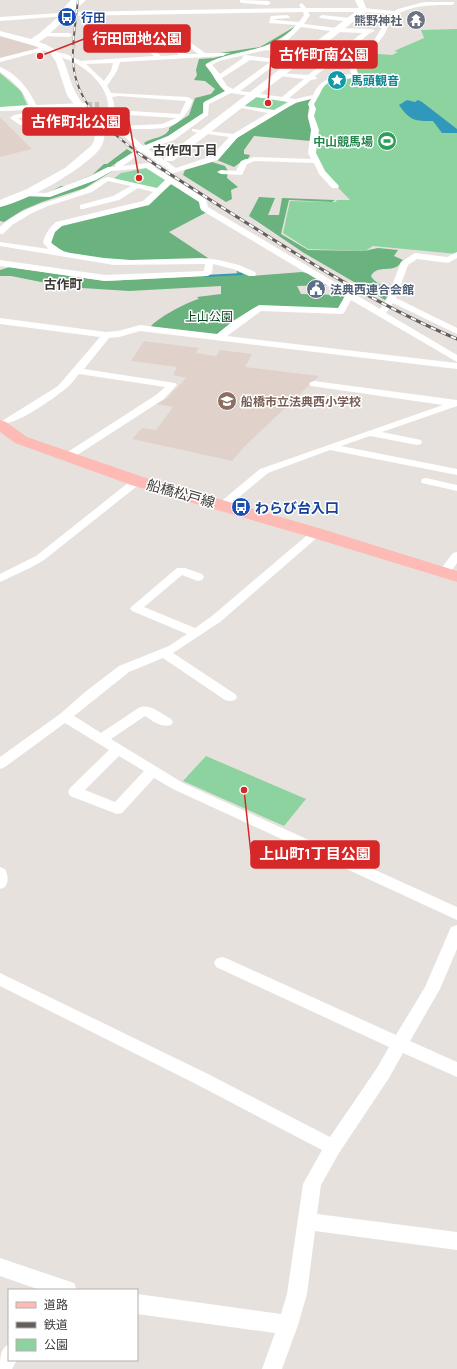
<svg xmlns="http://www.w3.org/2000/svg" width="457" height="1369" font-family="Manrope,'Noto Sans JP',sans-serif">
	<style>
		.built { fill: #e0d2cb }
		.green { fill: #8dd39f }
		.forest { fill: #6ab27e }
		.water { fill: #3098bb }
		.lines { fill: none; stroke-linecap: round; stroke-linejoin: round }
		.stream { stroke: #3098bb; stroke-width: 2 }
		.street-tunnel { stroke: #c5c0bd; stroke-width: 6; stroke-dasharray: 6 3; stroke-linecap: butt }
		.street { fill: #fff; fill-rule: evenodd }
		.secondary { fill: #fff; fill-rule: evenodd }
		.primary { fill: #febbb5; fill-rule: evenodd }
		.rail-far1-casing { stroke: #625f5d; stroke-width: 2 }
		.rail-casing { stroke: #625f5d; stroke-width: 3 }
		.rail-far1 { stroke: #fff; stroke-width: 1.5; stroke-dasharray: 4.5; stroke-linecap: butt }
		.rail { stroke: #fff; stroke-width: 2; stroke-dasharray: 5.5; stroke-linecap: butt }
		.labels { text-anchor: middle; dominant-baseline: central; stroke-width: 3; stroke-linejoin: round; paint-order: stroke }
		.far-transit-label { font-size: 12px; font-weight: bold; fill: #164399; stroke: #fff; text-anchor: start }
		.far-worship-label { font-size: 12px; font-weight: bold; fill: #5b616d; stroke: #fff; text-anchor: end }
		.far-culture-label { font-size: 12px; font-weight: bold; fill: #0d838f; stroke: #fff; text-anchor: start }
		.far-leisure-label { font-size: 12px; font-weight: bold; fill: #27864d; stroke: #fff; text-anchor: end }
		.far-service-label { font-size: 12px; font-weight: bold; fill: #4e5e75; stroke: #fff; text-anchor: start }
		.far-park-label { font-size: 12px; fill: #053f1d; stroke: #fff }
		.far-education-label { font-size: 12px; font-weight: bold; fill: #785e54; stroke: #fff; text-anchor: start }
		.far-neighbourhood-label { font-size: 13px; font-weight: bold; fill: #3d3936; stroke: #fff }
		.street-label { font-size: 14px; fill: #3d3b39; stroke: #fff }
		.transit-label { font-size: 14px; font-weight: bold; fill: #164399; stroke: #fff; text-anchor: start }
		.leader { fill: none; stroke: #d62828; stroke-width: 1.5 }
		.callout-dot { fill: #d62828; stroke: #fff; stroke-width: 1.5 }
		.callout { fill: #d62828; stroke: #d62828; stroke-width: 1.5 }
		.callout-label { font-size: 15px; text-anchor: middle; font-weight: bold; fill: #fff }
	</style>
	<rect width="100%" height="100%" fill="#e7e1de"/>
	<path class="built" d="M0,35L42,48L0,59Z
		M0,117L32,149L0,157Z
		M144,341L199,348L196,353L216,356L220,350L252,354L245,367L319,376L246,445L232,461L132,439L142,428L156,430L173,407L156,404L167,398L186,378L173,375L177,367L131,361Z"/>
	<path class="green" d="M457,29V254L373,246L365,251L308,249L283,233L290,201L335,202L337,200H350L325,174L315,153L313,104L320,94L323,85L330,80L356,77L358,74L354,64L364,53L392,55L398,52L394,51L424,38L421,30Z
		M0,73L21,91L28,107L0,108Z
		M257,97L293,101L274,111L246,106L245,105Z
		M147,168L167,180L160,188H156L113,179L121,173Z
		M206,756L306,799L284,826L183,781Z"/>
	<path class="forest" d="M296,26C276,45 258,49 232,56C223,58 213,59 205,65C213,73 218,83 226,91L203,103V114L169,137L146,146L144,143C152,137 163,139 169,130V128L189,115L195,98L211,94L215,89L205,81L194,80L197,75L196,70L199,59L214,58L231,53H220L260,47Z
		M313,98L309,102C310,108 307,114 308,118C311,130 314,128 311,141L254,136L244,150V154L250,155L248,159H245L234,167L217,160L238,137L278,112L298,102Z
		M127,149L133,153L92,178L46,194L61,186H65L92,175L104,164H107Z
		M212,162L225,166L228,171L227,178L238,187L231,190L232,199L226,202L183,175L185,170Z
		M114,170L85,188L42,202L23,210L4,222L0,221V207L28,196H39Z
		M171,184L199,200L200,208L207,212L169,232L208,258L205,259C175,260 68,267 51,242L53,233L61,225L148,204Z
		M259,197L275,198L268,215H279L282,198L335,200L332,202L289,200L281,234L308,250L364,251L378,248L398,250L394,256L403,260C401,262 399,266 396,267C387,271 376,266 371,276C374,282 383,286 390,289V293L385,300L304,253L249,216Z
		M10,267L105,281L237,274L236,268L252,276L302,272L310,274L329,285L297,286L301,294L345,295L340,308L257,307L252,309L217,335L150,328C153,320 189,301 199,299L197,297L221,294V286L129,291L82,288L76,289L11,276H0V270Z"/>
	<path class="water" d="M407,100L415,102L418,100L422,102L457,129V133H442L433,121C415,121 410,121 399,105Z"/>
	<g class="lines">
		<path class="stream" d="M205,276L242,274"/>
		<path class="street-tunnel" d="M86,105H99"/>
		<path class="street" d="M71,0H77L75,4L66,12L301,8L299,5L302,3L306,8H363L395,11L398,9L424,2H454V4L452,5C433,5 400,4 389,24C386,30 385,35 380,40C373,49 363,56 355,64L358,74C351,82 337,77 328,83C321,87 319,97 314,104L316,109L314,116L319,130L316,153L325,171L339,186L338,188H332L319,174L314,163L255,161L247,164L242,175L221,174L217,172L221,170L236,171L241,161L254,157L311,159L308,153L311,130L308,116L310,109L308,104L311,99L295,103L237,138L218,160L167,175L206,199L208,207L380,309L387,299L401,262L415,253L447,257L457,252V258L448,263L417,259L408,265L396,298L457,328V334L393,303L386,313L457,355V362L351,300L344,313L341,314L261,311L227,336L457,363V369L140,331L119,337L109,338L84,369L175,383L177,385L175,387L164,399L71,459L67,460L62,457L63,455L156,395L165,387L79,374C74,380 70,386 64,390C54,398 15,426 3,423L2,421L58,386L100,337L0,324V318L106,332L118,331L140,325L217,334L233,321L259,305L338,308L345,296L201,210L199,202L171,184L149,205L62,226L55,232L51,243L64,252L104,258L131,260L202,258L219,260L239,265L255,272L256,274L255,276H249L233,269L213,264L212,273L208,276L105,281L0,266V260L105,275L204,271L205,264L114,265L0,246V242L49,249L43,243C45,234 49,228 56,222L143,201L153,192L138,188L119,200L83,209H80V205L113,196L131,186L108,181L92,192L48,206L32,213L12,225L3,234H0V227C25,203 57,202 86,188C94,185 100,178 108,177L157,188L165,180L146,168L112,171L96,180L50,197L22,196L21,194L25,192L46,193L90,176L108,167H115L116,163L138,149L116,129L107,119C107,114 108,109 108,103C106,85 86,67 69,60C64,58 57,57 52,54L55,52L66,54L81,61L154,56L142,45L129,47L126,45L143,41L161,56L179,55L162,41L165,39L183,37L205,53H225L226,54L223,56L120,62L117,71L107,86L111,93L188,97L193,100C180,135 157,128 125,129L143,146L168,136L203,113L204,102L225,91C218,86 213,74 206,66V64C230,50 262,53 285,36C289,33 293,29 296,25L269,23L271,16L287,15L290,17L289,18L275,19V20L299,22L304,15L303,12L66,16L0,21V17L59,13ZM308,12H363L392,14L383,23L381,29L375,39L349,64L351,74C334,77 321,77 313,95L295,99L289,98L311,80L316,79L317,78L315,76L345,53L349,52V50L370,33L375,31L372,29L337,28L304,24L310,15ZM301,27L337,32L362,33L342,49L313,46L312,47L315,49L338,52L308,75L278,73V75L280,76L304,79L282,97L240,91L277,63L294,65L296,64V62L245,55L242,57L243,58L220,74L212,65L219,61L266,50L308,55L309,54L306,52L273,47L289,39ZM182,41L198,54H186L170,42ZM250,60L270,62L233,89L227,86L222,78ZM113,63L111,71L104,81L86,64ZM231,93L288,102L274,110L236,105V107L268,113L233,134L192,129V131L194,132L229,137L212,156L176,168L148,149L174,140L208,115L209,104ZM119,96L186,101L180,114L114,110V103L112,97ZM114,114L176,118L162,124L121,126L113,118ZM142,152L157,162L123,166ZM159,163L169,170L162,172L154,167L159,166Z
			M240,0L268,1L271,3L268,5L242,3L240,2Z
			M322,15L350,18L353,20L350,22L320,18L319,17Z
			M43,33H69L72,35L69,37L41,36L40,35Z
			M47,46L49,47V49L0,62V58Z
			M0,67C16,73 30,90 36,105L86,103L89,105L86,107L37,109L38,113L37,123L20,125L10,118L14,115L31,112L30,110L0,111V107L29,105C23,90 13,81 0,72ZM31,116V120L23,122L18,118Z
			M314,381L457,400V406L382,432L421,440L422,442L421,444L417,445L370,436L341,446L457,469V475L330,450L268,473L226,508H218L216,506L218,504L260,469L443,405L311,386L309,384L311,382Z
			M137,478L141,479L142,481L141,483L44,560L30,568L0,582V574L36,556L133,479Z
			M426,478L457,485V491L422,483L421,481L422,479Z
			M316,530L320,531L322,533L320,535L220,622L173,653L235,694L237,697L235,700L230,701L225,700L163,658L129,672L74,716L101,733L140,707C151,704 162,714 171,719L173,722L171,725C161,728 153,721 145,716L111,739L183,783L457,907V920L173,789L154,778L122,813L117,814L70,796L68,792L70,788L109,750L65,723L5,767L0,769V757L60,714L85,692L119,666L169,646L187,634L132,611L130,608L177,568H185L202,574L204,577L202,580L198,581L182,575L144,607L195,628L212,616L312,531ZM119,756L144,771L115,802L85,790Z
			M457,552V563L448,576H440L438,573L440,570L453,553Z
			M0,867L5,869C8,875 9,881 5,887L0,889Z
			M457,925V949L440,989L410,1041L457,1062V1077L403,1053L389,1078L339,1153L321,1185L317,1214L457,1232V1250L315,1231L307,1294L298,1325L282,1369H262L275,1333L137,1314V1294L281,1314L287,1294L303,1184L322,1150L194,1083L0,986V973L206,1073L330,1137L377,1068L389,1047L216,967L214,963L216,959L222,957L228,959L396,1035L425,987L451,927Z
			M0,1258L74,1283L77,1290H40L0,1276Z
			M9,1344V1360H17L12,1369H0C0,1357 0,1349 9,1344Z"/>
		<path class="secondary" d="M77,0H86L46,37L39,42C71,52 63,71 77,95C84,108 96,120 105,133C104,139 103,145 99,150C79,172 29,200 0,207V200L27,189L65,168L91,146L94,141L95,133L67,95L56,62L50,53L35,46L0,36V31L31,39L40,33Z
			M355,0H363L367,10L366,12L173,161H165L164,159L165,157L359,9Z"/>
		<path class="primary" d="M0,420L6,422L27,437L143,477L322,529L457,571V582L310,537L131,485L15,443L0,432Z"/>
		<g class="rail-far1-casing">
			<path id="rail-far1" d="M78,0C76,20 72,41 73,62C76,104 108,131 140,154"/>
		</g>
		<g class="rail-casing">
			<path id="rail" d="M138,153L165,171C260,231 354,295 457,339"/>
		</g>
		<use href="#rail-far1" class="rail-far1"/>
		<use href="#rail" class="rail"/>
	</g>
	<defs>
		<g id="bus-disc" transform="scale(1)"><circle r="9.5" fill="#1a4fb4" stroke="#fff"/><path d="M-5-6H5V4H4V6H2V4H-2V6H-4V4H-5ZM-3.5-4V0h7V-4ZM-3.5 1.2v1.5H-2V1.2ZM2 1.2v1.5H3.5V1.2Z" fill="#fff"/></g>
		<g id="temple-disc" transform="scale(1)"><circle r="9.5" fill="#6b7280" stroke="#fff"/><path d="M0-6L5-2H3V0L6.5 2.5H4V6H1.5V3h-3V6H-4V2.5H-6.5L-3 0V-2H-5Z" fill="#fff"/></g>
		<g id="sight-disc" transform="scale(1)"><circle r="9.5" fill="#0f9aa8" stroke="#fff"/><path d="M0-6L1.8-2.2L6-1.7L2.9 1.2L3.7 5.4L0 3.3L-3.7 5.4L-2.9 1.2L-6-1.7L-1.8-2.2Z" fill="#fff"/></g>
		<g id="stadium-disc" transform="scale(1)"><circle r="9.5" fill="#2e9e5b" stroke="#fff"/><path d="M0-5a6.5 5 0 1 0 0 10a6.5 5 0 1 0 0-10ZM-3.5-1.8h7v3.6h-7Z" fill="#fff"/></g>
		<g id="civic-disc" transform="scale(1)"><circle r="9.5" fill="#5c6f8a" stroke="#fff"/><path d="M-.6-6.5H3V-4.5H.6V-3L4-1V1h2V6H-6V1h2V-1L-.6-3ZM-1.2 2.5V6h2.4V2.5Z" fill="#fff"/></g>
		<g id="school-disc" transform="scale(1)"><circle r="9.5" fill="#8d6e63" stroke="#fff"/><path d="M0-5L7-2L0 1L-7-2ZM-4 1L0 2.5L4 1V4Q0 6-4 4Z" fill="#fff"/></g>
	</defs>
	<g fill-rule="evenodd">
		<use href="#bus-disc" x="67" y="17"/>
		<use href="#temple-disc" x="416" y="20"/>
		<use href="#sight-disc" x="337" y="80"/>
		<use href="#stadium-disc" x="387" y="141"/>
		<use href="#civic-disc" x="316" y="289"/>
		<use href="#school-disc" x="227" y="401"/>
		<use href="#bus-disc" x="241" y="507"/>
	</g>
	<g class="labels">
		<g class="far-transit-label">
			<text x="81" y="17">行田</text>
		</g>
		<g class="far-worship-label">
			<text x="402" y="20">熊野神社</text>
		</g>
		<g class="far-culture-label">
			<text x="351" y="80">馬頭観音</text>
		</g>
		<g class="far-leisure-label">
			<text x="373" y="141">中山競馬場</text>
		</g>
		<g class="far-service-label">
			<text x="330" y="289">法典西連合会館</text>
		</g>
		<g class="far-park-label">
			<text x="209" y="316">上山公園</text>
		</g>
		<g class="far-education-label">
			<text x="241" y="401">船橋市立法典西小学校</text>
		</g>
		<g class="far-neighbourhood-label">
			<text x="185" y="150">古作四丁目</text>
			<text x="63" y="284">古作町</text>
		</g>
		<g class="street-label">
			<text transform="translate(181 493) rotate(16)">船橋松戸線</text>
		</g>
		<g class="transit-label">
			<text x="255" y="507">わらび台入口</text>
		</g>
	</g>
	<path class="leader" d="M40 56L84 39M268 103L271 55M139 178L129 121M244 790L251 854"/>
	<g class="callout-dot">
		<circle cx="40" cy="56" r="4"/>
		<circle cx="268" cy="103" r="4"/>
		<circle cx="139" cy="178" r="4"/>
		<circle cx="244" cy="790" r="4"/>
	</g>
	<g class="callout">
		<rect x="84" y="25" width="106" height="27" rx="4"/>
		<rect x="271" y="41" width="106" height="27" rx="4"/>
		<rect x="23" y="108" width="106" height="27" rx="4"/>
		<rect x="251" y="841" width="128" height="27" rx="4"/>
	</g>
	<g class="callout-label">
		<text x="137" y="44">行田団地公園</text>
		<text x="324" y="60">古作町南公園</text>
		<text x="76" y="127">古作町北公園</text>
		<text x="315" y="859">上山町1丁目公園</text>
	</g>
	<rect x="8" y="1289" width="130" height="72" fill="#ffffff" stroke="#b1b1b0"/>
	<rect x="16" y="1302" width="20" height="6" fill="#febbb5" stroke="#b1b1b0"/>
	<text x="44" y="1309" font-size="12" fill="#3d3b39">道路</text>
	<rect x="16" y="1322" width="20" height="6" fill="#625f5d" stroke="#b1b1b0"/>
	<text x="44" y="1329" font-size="12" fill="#3d3b39">鉄道</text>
	<rect x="16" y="1339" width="20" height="12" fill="#8dd39f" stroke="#b1b1b0"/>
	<text x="44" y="1349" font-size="12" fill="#3d3b39">公園</text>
</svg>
